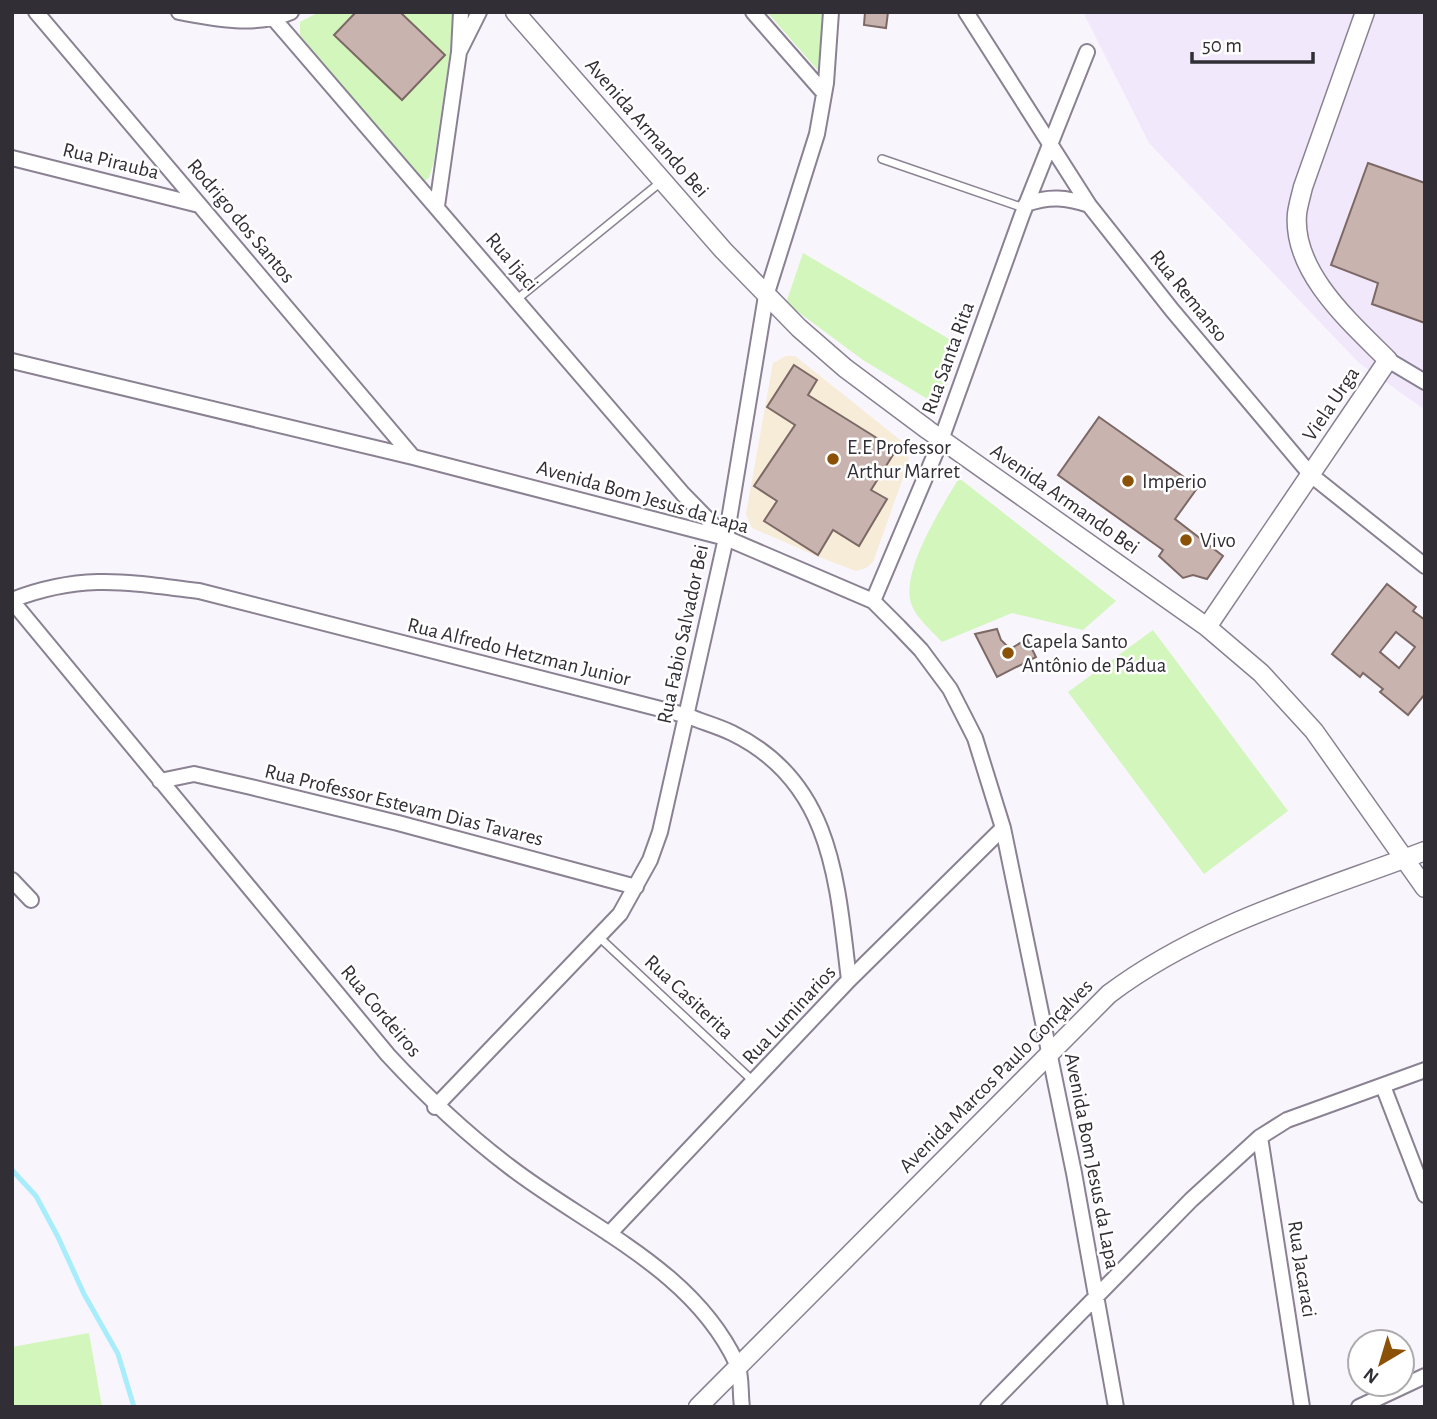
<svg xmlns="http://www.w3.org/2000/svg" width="1437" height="1419" font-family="'Alegreya Sans',sans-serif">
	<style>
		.built { fill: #f1e8fb }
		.education { fill: #f6ecd7 }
		.green { fill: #d3f6bc }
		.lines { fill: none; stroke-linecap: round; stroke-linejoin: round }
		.stream { stroke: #a7edfc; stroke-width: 5 }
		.building { fill: #c8b3af; stroke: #7c6965; stroke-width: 2; fill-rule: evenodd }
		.service-casing { stroke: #8a8292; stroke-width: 10 }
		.minor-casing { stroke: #8a8292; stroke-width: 18 }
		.tertiary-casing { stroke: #8a8292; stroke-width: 21 }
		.service { stroke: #fff; stroke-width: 7 }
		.minor { stroke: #fff; stroke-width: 14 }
		.tertiary { stroke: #fff; stroke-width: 18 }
		.poi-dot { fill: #8a5107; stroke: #fff; stroke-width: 2.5 }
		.labels { text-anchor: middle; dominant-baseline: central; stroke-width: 5; stroke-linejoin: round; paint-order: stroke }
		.street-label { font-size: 21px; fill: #312e35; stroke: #fff }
		.poi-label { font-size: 21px; fill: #312e35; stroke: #fff; text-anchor: start }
	</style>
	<rect width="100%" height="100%" fill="#f9f5fd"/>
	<path class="built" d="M1083,12H1425V410L1359,363L1149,143Z"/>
	<path class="education" d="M786,356H795L909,447L908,464L873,562L866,568L856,571L819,557L752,528L746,514L773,363Z"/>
	<path class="green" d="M319,12H456L434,161L429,178L424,181L417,180L300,35V22Z
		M767,12H822L821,74Z
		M803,253L961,346L939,406L863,360L786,303Z
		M959,478L1116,601L1083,630L1012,613L942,642C932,631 915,617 911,603C901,570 942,507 959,478Z
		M1153,630L1288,811L1204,874L1068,692Z
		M89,1333L102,1407H12V1347Z"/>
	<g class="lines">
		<path class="stream" d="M12,1170L36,1196L58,1237L84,1294L118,1354L134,1407"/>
	</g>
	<path class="building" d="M356,12H400L445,55L402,100L334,35Z
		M865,12H888L886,28L864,25Z
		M1368,163L1425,183V323L1372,304L1378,283L1331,265Z
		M794,365L817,380L808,395L896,450L871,490L887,499L859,546L833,530L818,555L764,521L777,501L754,486L795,425L767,407Z
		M1099,417L1198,487L1175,519L1223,556L1207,579L1193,575L1183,578L1159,556L1163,550L1058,475Z
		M1387,584L1416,607L1413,611L1425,620V694L1408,715L1380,692L1383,689L1363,673L1360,677L1332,654ZM1396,632L1415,647L1399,668L1380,652Z
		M997,629L1001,640L1010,649L1027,639L1036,657L997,677L975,634Z"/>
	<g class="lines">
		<g class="service-casing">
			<path id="service" d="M882,159L1024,208
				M516,300L662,181
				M600,938L753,1081"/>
		</g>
		<g class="minor-casing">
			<path id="minor" d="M36,12L413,457
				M179,12C214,19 257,27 291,12
				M268,12L683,494L725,537
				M753,12L824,93
				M966,12L1089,205L1172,310L1311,475L1425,566
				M460,50L479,12
				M12,158L199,205
				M1026,204C1049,196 1066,197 1089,205
				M437,206L459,52L461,12
				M1388,360L1425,382
				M12,361L413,457L726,538L873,601L899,627L921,650L950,689L975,738L1003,828L1074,1173L1116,1407
				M12,600C82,573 127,582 199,591L688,716C702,722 718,726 732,733C833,782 837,882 849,980
				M12,601L388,1055C426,1096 465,1133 510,1167C588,1227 693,1269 737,1364C742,1376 740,1394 742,1407
				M873,601L941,440L1022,215L1087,52
				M160,781L194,774L251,787L398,823L636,887
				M12,880L31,900
				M1383,1086L1425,1195
				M435,1107L620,914L650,860L660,832L726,538L766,296L817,134L826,83L831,12
				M1260,1137L1302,1407
				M609,1234L849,980L1003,828
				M988,1407L1191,1200L1260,1137L1287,1120L1425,1070
				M1359,1407L1425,1376"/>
		</g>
		<g class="tertiary-casing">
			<path id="tertiary" d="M515,12L723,250L799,328L845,368L928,430L1207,627L1261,673L1314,731L1425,888
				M1207,627L1388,360C1351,323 1292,272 1297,214C1298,205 1301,196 1303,187L1365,12
				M698,1407L1109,994C1202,924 1317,892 1425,851"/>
		</g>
		<use href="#service" class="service"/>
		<use href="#minor" class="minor"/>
		<use href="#tertiary" class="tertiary"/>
	</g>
	<g class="poi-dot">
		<circle cx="833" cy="459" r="7"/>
		<circle cx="1128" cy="481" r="7"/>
		<circle cx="1186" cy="540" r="7"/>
		<circle cx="1008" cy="653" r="7"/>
	</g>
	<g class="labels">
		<g class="street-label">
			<text transform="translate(647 128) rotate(49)">Avenida Armando Bei</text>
			<text transform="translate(111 161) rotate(14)">Rua Pirauba</text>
			<text transform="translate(241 221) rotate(50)">Rodrigo dos Santos</text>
			<text transform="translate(512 262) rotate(50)">Rua Ijaci</text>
			<text transform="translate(1189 296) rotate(51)">Rua Remanso</text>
			<text transform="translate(948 358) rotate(-70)">Rua Santa Rita</text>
			<text transform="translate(1331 404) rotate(-56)">Viela Urga</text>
			<text transform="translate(643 497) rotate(16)">Avenida Bom Jesus da Lapa</text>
			<text transform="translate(1065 499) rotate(35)">Avenida Armando Bei</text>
			<text transform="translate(683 634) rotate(-78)">Rua Fabio Salvador Bei</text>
			<text transform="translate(519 652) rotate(14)">Rua Alfredo Hetzman Junior</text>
			<text transform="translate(404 805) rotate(14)">Rua Professor Estevam Dias Tavares</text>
			<text transform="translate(689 997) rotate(43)">Rua Casiterita</text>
			<text transform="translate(381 1011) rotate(50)">Rua Cordeiros</text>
			<text transform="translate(789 1015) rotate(-47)">Rua Luminarios</text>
			<text transform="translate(996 1076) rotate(-45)">Avenida Marcos Paulo Gonçalves</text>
			<text transform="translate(1092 1161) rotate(79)">Avenida Bom Jesus da Lapa</text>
			<text transform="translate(1302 1269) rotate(81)">Rua Jacaraci</text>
		</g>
		<g class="poi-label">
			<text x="847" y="447">E.E Professor<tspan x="847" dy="24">Arthur Marret</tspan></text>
			<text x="1142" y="481">Imperio</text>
			<text x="1200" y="540">Vivo</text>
			<text x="1022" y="641">Capela Santo<tspan x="1022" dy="24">Antônio de Pádua</tspan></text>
		</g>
	</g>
	<rect width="1437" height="1419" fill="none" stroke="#312e35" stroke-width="28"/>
	<g transform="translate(1381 1363) rotate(218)"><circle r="33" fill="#ffffff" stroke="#adabae" stroke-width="2"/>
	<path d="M0-5L12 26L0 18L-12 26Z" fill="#8a5107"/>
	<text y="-10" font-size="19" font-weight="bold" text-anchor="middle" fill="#312e35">N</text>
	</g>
	<path d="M1192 52v10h121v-10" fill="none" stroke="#312e35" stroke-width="3.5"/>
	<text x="1202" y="52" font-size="21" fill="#312e35" stroke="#ffffff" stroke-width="5" paint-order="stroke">50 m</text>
</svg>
